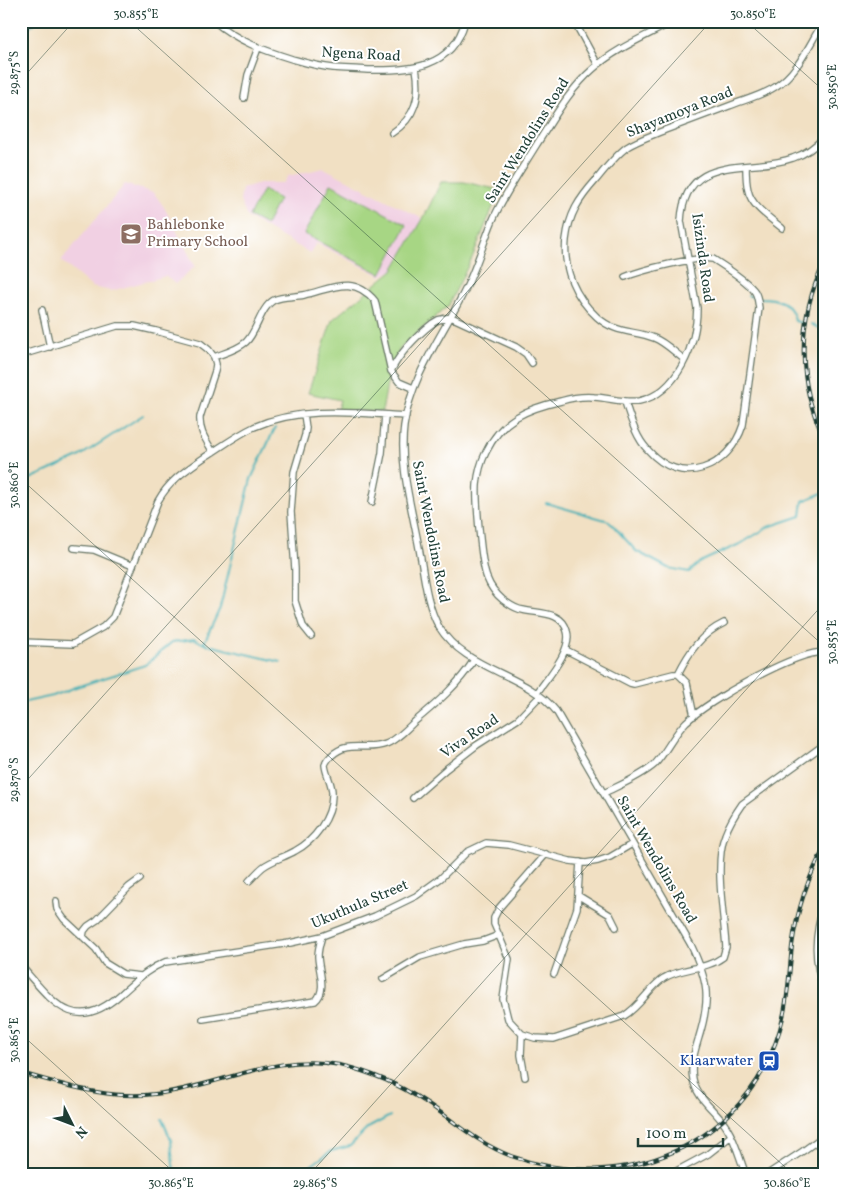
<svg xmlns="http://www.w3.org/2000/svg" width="846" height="1196" font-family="Vollkorn,serif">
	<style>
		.built { fill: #f1d0e3 }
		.green { fill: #a7d684; stroke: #638a5c }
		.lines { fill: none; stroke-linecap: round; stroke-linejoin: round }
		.stream { stroke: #3dafb5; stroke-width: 2 }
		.river { stroke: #3dafb5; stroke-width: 10 }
		.minor-casing { stroke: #687666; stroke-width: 8 }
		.minor { stroke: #fff; stroke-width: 5.5 }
		.rail-casing { stroke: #1f3d34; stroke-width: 4 }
		.rail { stroke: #fff; stroke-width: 2; stroke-dasharray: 5.5; stroke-linecap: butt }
		.ticks { fill: none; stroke: #1f3d34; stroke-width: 1; stroke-opacity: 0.45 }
		.labels { text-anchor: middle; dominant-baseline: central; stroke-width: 4; stroke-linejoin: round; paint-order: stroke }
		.street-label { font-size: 15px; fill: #1f3d34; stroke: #fff }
		.education-label { font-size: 15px; fill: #785e54; stroke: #fff; text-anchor: start }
		.transit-label { font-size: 15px; fill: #164399; stroke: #fff; text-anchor: end }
		.neatline { fill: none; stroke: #1f3d34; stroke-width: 2 }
		.ticks-label { font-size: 12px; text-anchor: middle; fill: #1f3d34 }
	</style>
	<rect width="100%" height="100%" fill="#fff"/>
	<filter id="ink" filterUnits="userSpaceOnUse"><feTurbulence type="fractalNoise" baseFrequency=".02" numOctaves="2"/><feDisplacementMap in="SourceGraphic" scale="10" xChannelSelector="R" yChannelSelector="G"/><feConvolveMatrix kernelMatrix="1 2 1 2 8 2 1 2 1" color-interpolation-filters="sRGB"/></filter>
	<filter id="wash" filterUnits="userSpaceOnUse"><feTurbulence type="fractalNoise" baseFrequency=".0096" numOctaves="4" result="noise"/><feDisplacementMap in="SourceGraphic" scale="20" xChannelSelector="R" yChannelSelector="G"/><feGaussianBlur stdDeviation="1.12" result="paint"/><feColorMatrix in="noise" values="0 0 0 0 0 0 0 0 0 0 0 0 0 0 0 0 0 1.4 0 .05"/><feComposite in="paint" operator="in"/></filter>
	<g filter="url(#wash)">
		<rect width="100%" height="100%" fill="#f1e0c3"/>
		<path class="built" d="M324,168L423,219L393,270L381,276L316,243L310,253L247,217L240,201L242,189L259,183H283L288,176Z
			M125,184L154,193L164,207L195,266L175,284L166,276L111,291L92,287L61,261Z"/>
		<path class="green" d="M441,182H464L500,190L472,258L448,306L400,348L389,373L382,412L337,410L340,400L308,393L332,320L393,270L423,219Z
			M331,184L407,225L381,274L304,234Z
			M263,190L279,199L266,225L249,216Z"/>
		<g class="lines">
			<path class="stream" d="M382,21L399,26
				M748,295L755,298
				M760,298C777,298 792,302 795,321L802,323
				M811,324L825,331
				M21,483L77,458L143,415
				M546,503L609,521L636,551L668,568L689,572L700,562L742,543L768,527L801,516L803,501L825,492
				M204,643L220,608L251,479L275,428
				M21,703L53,696L76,687L145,665L172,642L195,639L204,644L281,662
				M162,1119L171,1140L173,1164L175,1175
				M293,1175L304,1166L309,1167L331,1151L350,1146L368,1128L390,1116"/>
			<path class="river" d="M21,27L31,21"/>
		</g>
	</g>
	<g filter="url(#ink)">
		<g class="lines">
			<g class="minor-casing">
				<path id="minor" d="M214,21C237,41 263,50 292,59C306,63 319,67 333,68C345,69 357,69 368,70C408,71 453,69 465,21
					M574,21L598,65
					M674,21C647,36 616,48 593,69C569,90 554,118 537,144C521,170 504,194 492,222C483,244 476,268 465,290C443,335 411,375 404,426C399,466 412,509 419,548C424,574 426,604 439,627C466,671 526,673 556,711L691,945C708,981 711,998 699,1037C695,1050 690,1066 693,1079C697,1100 717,1111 727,1128C736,1142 740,1160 746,1175
					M735,21H739
					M244,98L248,75L258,48
					M392,133C416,117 421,96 416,68
					M746,166C746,173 746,182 748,190C751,206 770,218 782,228
					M625,277C642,270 696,256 713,259C724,266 748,281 755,292C758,297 758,303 759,308L743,425C729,469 681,488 648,450C636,438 630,417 625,402
					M42,310L50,347
					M21,355L117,326H134L156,331L200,343L209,350L214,357L216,364L215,371L200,417C199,431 206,440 213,452
					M214,357C224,353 237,350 246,342C257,332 260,308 274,300C282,296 294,297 304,295C331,289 353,274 375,301L391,371L399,382L413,388
					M685,360C675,353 665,342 654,338C633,330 616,334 597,317C575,297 563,270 566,240C569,214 579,199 596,180C605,169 615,156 627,147C638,140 653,135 665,130C686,122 708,114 729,106C744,100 761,96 775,87C799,72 809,44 824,21
					M391,371C401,351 415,337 433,323L438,320L451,317L516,347L526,354L532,363
					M304,414L306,428L305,435L294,472L291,512L295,569V601L303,626L311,636
					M372,502L382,453L385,415
					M74,548L94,550L133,566
					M21,642L73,644L103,627L113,617L158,501C169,481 186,470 205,457C221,447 237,435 254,427C302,406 355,413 406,416
					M566,650L630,683L634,684L673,674H678L687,683L694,716
					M678,674C689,652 701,634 724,623
					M537,693C547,678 573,650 567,631C562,611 539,614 523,610C515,609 509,604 503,600C496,594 490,586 487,578C481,564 476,501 477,485C478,474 481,462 486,452C502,419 526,409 561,401C571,398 583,396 594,397C610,398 624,403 639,401C678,393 697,343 697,308L681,221C685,151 748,174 793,158C806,154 816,146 825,136
					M604,793C620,785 640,777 654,765C666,753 673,735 686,722C710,700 793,652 825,652
					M413,798L446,769L477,745L518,719L540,696
					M546,854L499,908L494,918V924L509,959L503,999L508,1019L522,1034L535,1038L554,1039L624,1016C642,1005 650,986 664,978C682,967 706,970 723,957L726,947C724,916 714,862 725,835C729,824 735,814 742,804L825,744
					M249,881C254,876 258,871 263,867C272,860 285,857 295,851C314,841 332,818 332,795C333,784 326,776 325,765C326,761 328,759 331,756C349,739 366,752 386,744C396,740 405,731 413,723C436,704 458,685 474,660
					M579,896L610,915L616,927
					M56,901L57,909L64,919L96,949L105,963L123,974L141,976
					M825,901C814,936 813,959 825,993
					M83,937L84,931L88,926L97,920L129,887L140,879
					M21,966C53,1002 74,1036 121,994C135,982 147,969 165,962L290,943L322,936L375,916L416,896L441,878L467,852L486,843L509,845L570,861L586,863L598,861L610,857L632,844
					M554,974L577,908L580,862
					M383,979L420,957L464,944L483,941L499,935
					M203,1019L315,1001C328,991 318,969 318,956C318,949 320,943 322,936
					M522,1034L521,1055L525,1077
					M669,1175L708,1154L731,1136
					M766,1175L803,1151L825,1135"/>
			</g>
			<use href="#minor" class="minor"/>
			<g class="rail-casing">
				<path id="rail" d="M825,262C796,318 797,384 825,440
					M21,1073C66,1085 108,1100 155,1094C218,1087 275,1052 340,1065C371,1072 400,1085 427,1103C454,1121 479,1144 511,1156C622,1196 746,1146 780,1029C788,1002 789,974 792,946C797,911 807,878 825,847"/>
			</g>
			<use href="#rail" class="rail"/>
		</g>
	</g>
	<path class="ticks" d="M129,21L825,647M746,21L825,92M21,80L74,21M21,479L794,1175M21,787L711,21M21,1034L177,1175M309,1175L825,602"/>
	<defs>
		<g id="school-square" transform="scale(1.125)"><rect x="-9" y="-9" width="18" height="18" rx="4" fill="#8d6e63" stroke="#fff"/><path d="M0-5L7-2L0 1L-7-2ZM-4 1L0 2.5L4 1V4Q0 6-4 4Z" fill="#fff"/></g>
		<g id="station-square" transform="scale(1.125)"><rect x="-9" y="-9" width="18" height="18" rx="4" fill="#1a4fb4" stroke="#fff"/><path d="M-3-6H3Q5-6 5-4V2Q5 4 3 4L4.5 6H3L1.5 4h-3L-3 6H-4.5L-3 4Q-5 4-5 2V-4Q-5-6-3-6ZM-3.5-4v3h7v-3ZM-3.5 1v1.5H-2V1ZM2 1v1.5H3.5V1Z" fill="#fff"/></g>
	</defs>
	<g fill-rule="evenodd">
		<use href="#school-square" x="131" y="234"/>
		<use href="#station-square" x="769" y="1061"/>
	</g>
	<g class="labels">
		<g class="street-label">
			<text transform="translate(361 55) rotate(3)">Ngena Road</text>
			<text transform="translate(680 113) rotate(-22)">Shayamoya Road</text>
			<text transform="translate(528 141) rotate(-58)">Saint Wendolins Road</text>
			<text transform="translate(702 258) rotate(82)">Isizinda Road</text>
			<text transform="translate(430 532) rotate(79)">Saint Wendolins Road</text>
			<text transform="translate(470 737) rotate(-34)">Viva Road</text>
			<text transform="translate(656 860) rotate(60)">Saint Wendolins Road</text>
			<text transform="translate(360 905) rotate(-23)">Ukuthula Street</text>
		</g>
		<g class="education-label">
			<text x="147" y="225">Bahlebonke<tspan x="147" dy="17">Primary School</tspan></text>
		</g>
		<g class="transit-label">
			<text x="753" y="1061">Klaarwater</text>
		</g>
	</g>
	<rect width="846" height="1196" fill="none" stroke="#fff" stroke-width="55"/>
	<g transform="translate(72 1124) rotate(132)" stroke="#ffffff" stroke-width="4" paint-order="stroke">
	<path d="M0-4L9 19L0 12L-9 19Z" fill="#1f3d34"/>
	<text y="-8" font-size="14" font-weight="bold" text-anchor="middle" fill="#1f3d34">N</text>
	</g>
	<path d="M638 1138v8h85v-8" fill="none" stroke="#1f3d34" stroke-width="2.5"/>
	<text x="646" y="1138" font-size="15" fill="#1f3d34" stroke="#ffffff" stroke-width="4" paint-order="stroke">100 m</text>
	<rect x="28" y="28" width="790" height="1140" class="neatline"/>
	<g class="ticks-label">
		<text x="136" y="18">30.855°E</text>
		<text x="753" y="18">30.850°E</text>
		<text transform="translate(14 73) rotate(-90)" y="4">29.875°S</text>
		<text transform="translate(832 87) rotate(-90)" y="4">30.850°E</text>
		<text transform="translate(14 485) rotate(-90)" y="4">30.860°E</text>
		<text transform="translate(832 642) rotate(-90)" y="4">30.855°E</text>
		<text transform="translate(14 780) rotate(-90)" y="4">29.870°S</text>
		<text transform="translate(14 1040) rotate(-90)" y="4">30.865°E</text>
		<text x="171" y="1187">30.865°E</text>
		<text x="315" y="1187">29.865°S</text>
		<text x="787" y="1187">30.860°E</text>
	</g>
</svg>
